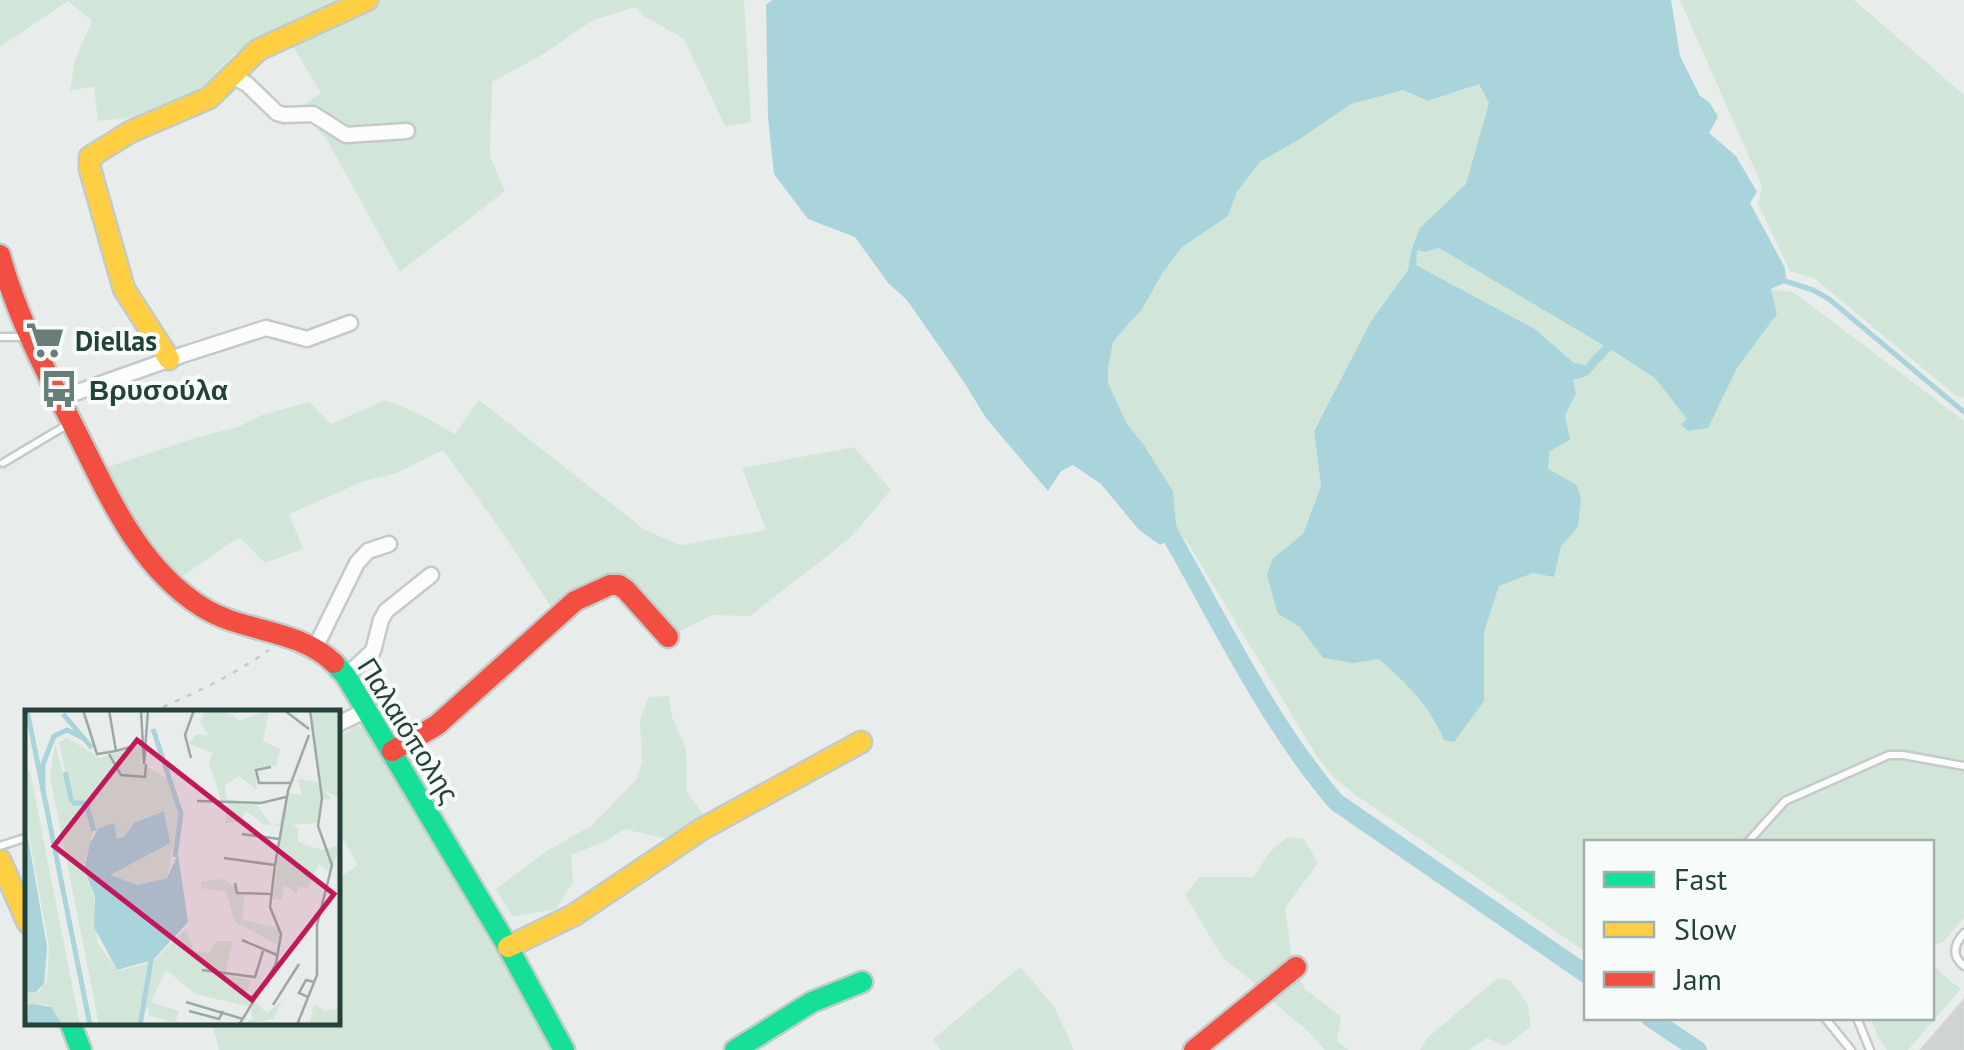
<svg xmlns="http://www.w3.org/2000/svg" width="1964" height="1050" font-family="'PT Sans',sans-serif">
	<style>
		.green { fill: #d1e6d8 }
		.water { fill: #a9d4db; fill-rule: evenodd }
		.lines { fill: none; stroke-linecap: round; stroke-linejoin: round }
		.stream { stroke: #a9d4db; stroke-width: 5 }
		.canal { stroke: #a9d4db; stroke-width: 18 }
		.building { fill: #cfd4d2; stroke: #d1d6d4; stroke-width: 2.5; filter: url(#shadow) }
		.lane-casing { stroke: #c5cac8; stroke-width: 11 }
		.street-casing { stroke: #c5cac8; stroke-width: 19 }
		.fast-casing { stroke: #c3cbc8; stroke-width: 25 }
		.slow-casing { stroke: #c3cbc8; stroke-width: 25 }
		.jam-casing { stroke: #c3cbc8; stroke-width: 25 }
		.path { stroke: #c3ccca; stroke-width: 2.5; stroke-dasharray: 5 8; stroke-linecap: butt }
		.lane { stroke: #fcfcfc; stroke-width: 6 }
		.street { stroke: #fcfcfc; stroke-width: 14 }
		.fast { stroke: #16e098; stroke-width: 20 }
		.slow { stroke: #ffcf43; stroke-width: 20 }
		.jam { stroke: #f24e42; stroke-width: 20 }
		.labels { text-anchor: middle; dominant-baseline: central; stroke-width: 8; stroke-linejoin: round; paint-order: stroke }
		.poi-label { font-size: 28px; font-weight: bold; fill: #24423a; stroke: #f7fbf9; text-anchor: start }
		.street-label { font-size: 28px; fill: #24423a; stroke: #f7fbf9 }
		.inset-river { fill: none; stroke: #a9d4db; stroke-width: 5 }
		.inset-road { fill: none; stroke: #9aa9a4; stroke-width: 2.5 }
		.view { fill: #c2185b; fill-opacity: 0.15; stroke: #c2185b; stroke-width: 5 }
		.inset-edge { fill: none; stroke: #24423a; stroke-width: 5 }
	</style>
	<defs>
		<filter id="shadow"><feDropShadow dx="6" dy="-6" stdDeviation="0" flood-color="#0004"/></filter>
	</defs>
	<rect width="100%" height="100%" fill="#e8edeb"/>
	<path class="green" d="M0,0H356L235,53L193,96L142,116L98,121L94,87L70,90L75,60L92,21L68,1L0,47Z
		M376,0H744L751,122L725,126L684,39L644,16L635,7L593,20L545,53L492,82L490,156L505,191L400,272L327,140L298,108L321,93L289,40Z
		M1680,0H1854L1964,95V398L1955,395L1814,278L1790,271L1758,204L1762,186Z
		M1479,84L1490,102L1466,185L1420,228L1412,248L1408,270L1371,321L1314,430L1321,486L1303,534L1273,558L1278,614L1300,627L1323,658L1353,663L1379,659C1406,682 1430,706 1444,739L1483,701L1484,631L1499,586L1533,573L1578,527L1564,479L1548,470L1550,451L1569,440L1565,415L1576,394L1572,380L1587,376L1610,350L1655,378L1688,419L1708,428L1737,368L1777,314L1771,289L1793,292L1964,421V918L1943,942L1937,944C1926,967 1945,976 1961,989L1908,1050H1887L1878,1037L1871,1018H1932V842H1586V952L1357,796L1335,779L1318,758L1186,540L1177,534L1173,491L1144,445L1127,424L1108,383V368L1113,342L1135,318L1162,274L1181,248L1228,216L1237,192L1260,162L1300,139L1351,104L1403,89L1428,101Z
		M1439,248L1604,345L1585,365L1574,363L1535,329L1416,265V249L1425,252Z
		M385,400L417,413L455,434L479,400L645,530L681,545L766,530L742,468L854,447L891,490L850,538L750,616L712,615L675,634L624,581L554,611L503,533L443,450L397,473L364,481L289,514L303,549L265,563L239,537L177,580L139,531L104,468L195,438L238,427L262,415L309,402L331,424Z
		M669,696L672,717L686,749L687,793L705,816L672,840L624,829L608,840L571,855L573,882L556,909L513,917L496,889L545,852L591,826L637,779L642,761L640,719L649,697Z
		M357,726L364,729L371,736L479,914L554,1050H219L212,1023L338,1022V878L358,865L338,830V738Z
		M1287,837L1304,839L1318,863L1285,908L1293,966L1305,989L1341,1016L1337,1041L1349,1050H1325L1309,1032L1278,1006L1264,991L1223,958L1185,895L1199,877H1254L1269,853Z
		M1020,967L1054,1006L1074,1050H941L933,1039Z
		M1498,978L1511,981L1528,1005L1531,1026L1506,1046L1487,1038L1469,1050H1420L1427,1038Z"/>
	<path class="water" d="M772,0H1671L1680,56L1700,96L1710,103L1718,117L1709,133L1736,156L1757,192L1750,203L1785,268L1786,282L1771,289L1777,314L1737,368L1708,428L1687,431L1681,424L1687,419L1655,378L1611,350L1587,376L1573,380L1576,394L1565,415L1570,440L1550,451L1548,469L1577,485L1581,500L1578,527L1561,546L1554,577L1533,573L1499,586L1484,632V701L1454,742L1444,740C1430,706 1406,683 1379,659L1353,663L1323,658L1300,627L1278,614L1267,575L1273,558L1303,534L1321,486L1314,431L1371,321L1408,270L1412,248L1420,228L1466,184L1489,103L1479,84L1428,101L1403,90L1351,104L1300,139L1260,162L1237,192L1228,216L1181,248L1162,274L1142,309L1113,342L1108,368V383L1127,424L1144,445L1173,491L1177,534L1160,545L1139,530L1101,484L1073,465L1061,471L1048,491L986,418L964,382L907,300L888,283L855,237L808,219L774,174L768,118L766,5ZM1439,248L1603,345V346L1585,365L1574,363L1535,329L1416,265L1417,250L1425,252Z"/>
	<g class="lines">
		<path class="stream" d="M1782,280L1813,290L1829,299L1964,412"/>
		<path class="canal" d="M1162,516L1172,538C1223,627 1270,725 1336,802L1586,974
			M1650,1018L1698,1050"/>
	</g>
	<path class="building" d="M1964,1000V1050H1921Z"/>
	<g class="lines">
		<g class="lane-casing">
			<path id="lane" d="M0,337H21
				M3,463L70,423
				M1748,842L1785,801L1889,755H1903L1964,766
				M0,846L28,837
				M1964,933C1954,944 1951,956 1964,966
				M1825,1018L1851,1050
				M1857,1018L1870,1050"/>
		</g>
		<g class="street-casing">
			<path id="street" d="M231,76L247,84L277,113L284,115L313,114L346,135L407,131
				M58,399L182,355L266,328L307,339L350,323
				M315,648L357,563L368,551L389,544
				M346,676L373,651L381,620L386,611L431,575
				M338,724L367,710"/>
		</g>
		<g class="fast-casing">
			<path id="fast" d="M334,663L346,676L508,947L564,1050
				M70,1022L81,1050
				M735,1050L812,1002L862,982"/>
		</g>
		<g class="slow-casing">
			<path id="slow" d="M169,359L124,289L90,169V157L130,132L209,98L258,50L367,0
				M0,860L28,923
				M508,947L574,915L702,829L861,742"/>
		</g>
		<g class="jam-casing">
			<path id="jam" d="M0,255C17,317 46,372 75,429C108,494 138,567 202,607C243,633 297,628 334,663
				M392,751L437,725L575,601L610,585H619L626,590L668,637
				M1194,1050L1296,967"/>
		</g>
		<path class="path" d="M151,712C195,693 229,678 269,650"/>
		<use href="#lane" class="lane"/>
		<use href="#street" class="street"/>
		<use href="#fast" class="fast"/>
		<use href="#slow" class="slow"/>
		<use href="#jam" class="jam"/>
	</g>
	<defs>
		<g id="supermarket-bare" transform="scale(3)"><path d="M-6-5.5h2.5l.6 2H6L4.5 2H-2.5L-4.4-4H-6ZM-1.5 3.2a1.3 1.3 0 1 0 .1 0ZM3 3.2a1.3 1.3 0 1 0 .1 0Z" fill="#697e78" stroke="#f7fbf9" stroke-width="2.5" paint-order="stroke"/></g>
		<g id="bus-bare" transform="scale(3)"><path d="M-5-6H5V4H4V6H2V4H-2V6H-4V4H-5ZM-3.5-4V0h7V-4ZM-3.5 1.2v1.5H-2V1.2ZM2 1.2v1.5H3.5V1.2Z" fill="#697e78" stroke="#f7fbf9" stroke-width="2.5" paint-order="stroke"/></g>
	</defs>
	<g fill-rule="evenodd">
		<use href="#supermarket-bare" x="45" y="340"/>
		<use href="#bus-bare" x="59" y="389"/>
	</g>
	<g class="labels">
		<g class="poi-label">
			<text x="75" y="340">Diellas</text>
			<text x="89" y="389">Βρυσούλα</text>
		</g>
		<g class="street-label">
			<text transform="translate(409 730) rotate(58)">Παλαιόπολης</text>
		</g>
	</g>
	<g transform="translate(25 710)">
		<rect width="315" height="315" fill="#e8edeb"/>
		<path d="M180,0H201L214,11L244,0L238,31L255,39L251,55L230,58L232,80L214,66L200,75L202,89L231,94L246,115L254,114L263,83L277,85L273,69L292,72L307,89L296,90L292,113L266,115L273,118V132L297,140L315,135L306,162L294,154L283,178L273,177L272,184L259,175L257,190L248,189L257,116L244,115L238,114L221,101L215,112L200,113L202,91L196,90L184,52L188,43L164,34L171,24L184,26L175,11ZM286,0H315V89L297,79ZM42,28L75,48L119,34L115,53L142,69L154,107L142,168L113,175L85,165L103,153L88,113L71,122L62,93H47L34,32ZM139,102L138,134L98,136L106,117ZM30,33L45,94H60L68,122L58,159L69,187L72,232L93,261L123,253L113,315H74L25,66ZM0,60L5,61L55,315H39L24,295L0,294V284L14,282L22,271L24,237L0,102ZM200,169L219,185L218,210L255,218L253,235L210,212L201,182L176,178V171ZM161,219L169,241L184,243L191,231H208L200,265L227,270L220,284L235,286L230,292L242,303L257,291L248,309L219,315L227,309L226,297L170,284L141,260L126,292L154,301L150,313L123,305L125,296L118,303L126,253ZM289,294L300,301L315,298V315H284Z" fill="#d1e6d8" fill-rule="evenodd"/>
		<path d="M139,101L145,133L85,165L113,175L142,168L153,144L163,212L128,250L92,260L69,217L70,187L59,159L65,133L73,119L89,113L92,128H98L109,113ZM0,110L22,237L19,274L11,282L0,283ZM7,294L26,297L38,315H0V295Z" fill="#a9d4db"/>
		<path class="inset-river" d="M2,0L65,315M38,4L67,38M128,19L156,104L150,147M40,62L47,93M18,81V54L29,26L42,20L58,28M47,93H61L69,121M115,315L127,245"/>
		<path class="inset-road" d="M58,0L72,44L91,41M84,0L91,41L105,37M116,0L119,54L123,0M259,0L284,19M84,44L96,65L120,67L121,54M166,48L160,25L169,0M246,57L231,60L234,73H265M172,91L236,93L261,87M217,124L254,129M199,148L250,155M210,173L212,183L247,184M217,230L252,245M177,260L230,267L238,241M283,287L274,283L281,270L289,272M161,292L218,309M248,295L274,254M164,301L194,309L198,301M214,315L251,254L256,224L245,197L250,155L263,81L284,25M272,315L292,265V215L307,155L293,116L297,88L285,0"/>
		<path class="view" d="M112,30L309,184L227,290L29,136Z"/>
		<rect width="315" height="315" class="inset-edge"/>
	</g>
	<rect x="1584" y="840" width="350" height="180" fill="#f7fbf9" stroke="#a3b1ad" stroke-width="2.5"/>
	<rect x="1604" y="872" width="50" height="15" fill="#16e098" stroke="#a3b1ad" stroke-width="2.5"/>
	<text x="1674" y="890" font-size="30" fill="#24423a">Fast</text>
	<rect x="1604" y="922" width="50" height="15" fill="#ffcf43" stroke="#a3b1ad" stroke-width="2.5"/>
	<text x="1674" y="940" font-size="30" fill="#24423a">Slow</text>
	<rect x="1604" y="972" width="50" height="15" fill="#f24e42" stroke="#a3b1ad" stroke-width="2.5"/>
	<text x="1674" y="990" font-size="30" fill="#24423a">Jam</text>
</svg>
